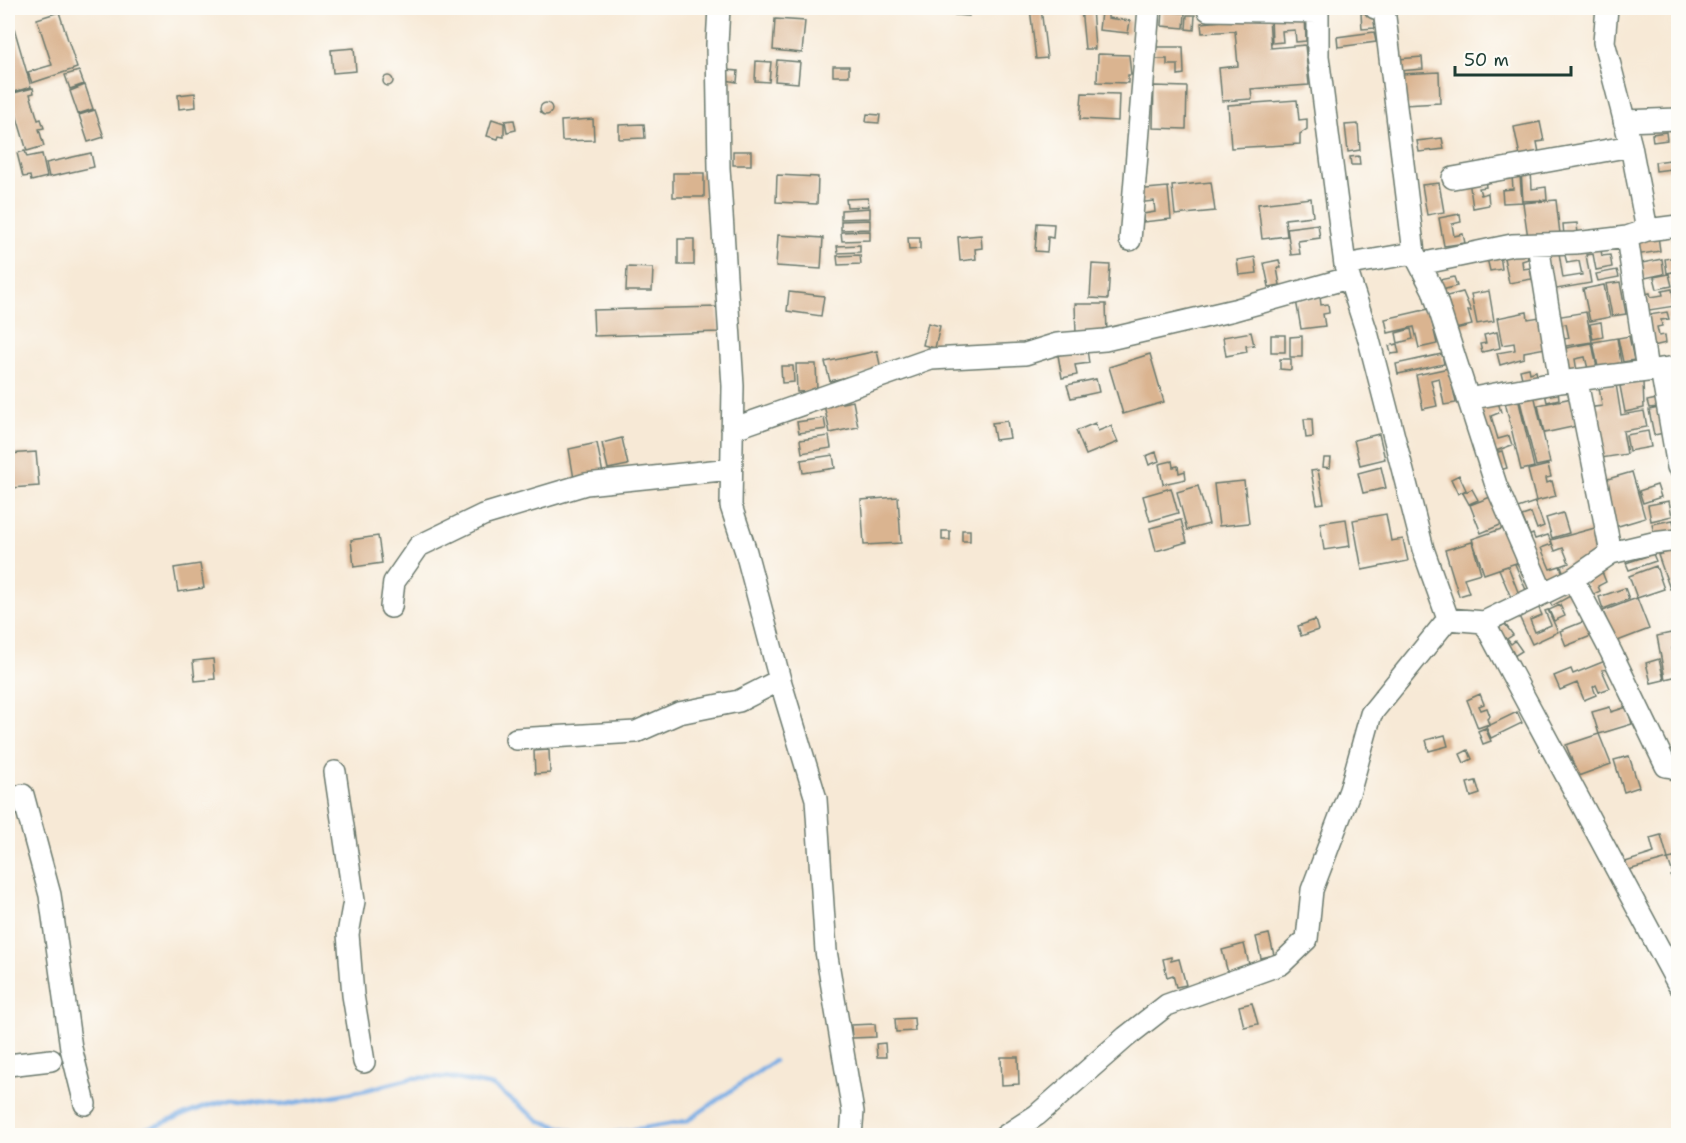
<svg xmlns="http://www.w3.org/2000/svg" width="1686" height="1143" font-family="'Shantell Sans',sans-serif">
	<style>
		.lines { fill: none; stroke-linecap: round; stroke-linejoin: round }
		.stream { stroke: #77ace4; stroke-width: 4.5 }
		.building { fill: #dab490 }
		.minor-casing { stroke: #6b796d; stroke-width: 24 }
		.minor { stroke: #fff; stroke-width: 21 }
	</style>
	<rect width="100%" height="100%" fill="#fdfcf7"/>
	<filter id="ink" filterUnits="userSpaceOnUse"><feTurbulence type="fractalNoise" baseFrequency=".0167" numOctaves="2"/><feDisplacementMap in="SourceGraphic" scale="12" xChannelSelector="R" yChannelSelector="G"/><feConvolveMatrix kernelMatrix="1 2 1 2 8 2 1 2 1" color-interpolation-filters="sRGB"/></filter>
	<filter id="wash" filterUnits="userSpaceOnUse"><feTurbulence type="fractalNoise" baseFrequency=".008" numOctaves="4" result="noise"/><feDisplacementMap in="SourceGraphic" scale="24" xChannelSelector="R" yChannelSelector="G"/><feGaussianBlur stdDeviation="1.35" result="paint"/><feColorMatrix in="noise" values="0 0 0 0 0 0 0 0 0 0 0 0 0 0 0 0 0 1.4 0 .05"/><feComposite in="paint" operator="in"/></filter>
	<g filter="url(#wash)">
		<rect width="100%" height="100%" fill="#f7e9d6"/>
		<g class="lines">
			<path class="stream" d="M121,1136L158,1125L204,1107L234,1099L281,1105L366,1090L413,1078L446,1077L493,1086L540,1121L589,1136
				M596,1136L687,1121L774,1061"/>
		</g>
		<g id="blocks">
			<path class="building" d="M956,8H970L969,16L955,15Z
				M1030,8H1041L1047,58L1036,59Z
				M1081,8H1092L1095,49H1085Z
				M1163,8H1170V12L1185,13L1184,28L1162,26Z
				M59,12L77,68L32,83L28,72L52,65L37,19Z
				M1101,12H1108V18L1130,21L1128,33L1099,30Z
				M1361,13H1373L1375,28L1362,29Z
				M1187,15H1195L1194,30L1186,29Z
				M1305,15L1306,41L1296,42L1295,30L1282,31L1283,42L1272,43L1271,16Z
				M1269,17L1271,48L1305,45L1309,85L1251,89L1252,99L1222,101L1219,68L1238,66L1235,31L1202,33L1201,23Z
				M775,19L805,21L802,53L773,50Z
				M14,28L31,87L10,93L8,30Z
				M1374,32L1376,42L1338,47L1337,37Z
				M1155,47H1183L1184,74L1178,75V65H1167V59H1155Z
				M354,48L356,71L333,73L331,50Z
				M1098,54L1129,55L1131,75H1128V83L1097,82Z
				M1422,57L1423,69L1399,71L1398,59Z
				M777,60L800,62L798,83L775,81Z
				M756,61L771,62L769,82L755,81Z
				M833,66H849V76H833Z
				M726,70L738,71L737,82L726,80Z
				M79,71L84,84L70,89L65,75Z
				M1439,72L1440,103L1403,105L1401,74Z
				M383 81a5 5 0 1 1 10 0a5 5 0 1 1-10 0Z
				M85,85L93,109L78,114L70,91Z
				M1154,86L1187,87L1186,129L1153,128Z
				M33,88L34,93L30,94L38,120L41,119L44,128L39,129L44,146L27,151L10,94Z
				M195,93L196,107L179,109L178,95Z
				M1082,93L1119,94L1118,121L1080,119Z
				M1297,100L1299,120L1307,119V129L1300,134V144L1231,148L1228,105Z
				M540 109a6 6 0 1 1 12 0a6 6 0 1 1-12 0Z
				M95,110L104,137L88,142L79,115Z
				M867,114L880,115L879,123L866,122Z
				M492,119L504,123V137L499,136L498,139L487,136Z
				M593,119L594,140L562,141L561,121Z
				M514,120L516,130L507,132L505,121Z
				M1540,122L1544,141L1537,142L1539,153L1520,156L1514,127Z
				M644,124L645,138L619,139V125Z
				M1358,124L1360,150L1348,152L1345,125Z
				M1666,132L1667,140L1653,142L1652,134Z
				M1442,138L1444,149L1419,152L1417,141Z
				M1675,148H1678V167H1676Z
				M25,151L27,157L42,154L47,177L31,181L30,176L23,177L17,153Z
				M733,151H751V165H733Z
				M91,153L94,167L49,177L46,163Z
				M1359,156L1360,165H1351L1350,157Z
				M1670,160L1671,169L1656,171L1655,162Z
				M1521,170H1531L1532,189L1546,187L1547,200L1523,201Z
				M673,173H704V197H673Z
				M777,175L818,177L817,204L776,202Z
				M1512,176H1520L1522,202L1503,203L1502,190L1513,189Z
				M1485,177L1486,187L1479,188L1481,195L1488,193L1489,205L1473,208L1469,180Z
				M1211,182L1215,211L1175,215L1172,186Z
				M1439,183L1444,212L1427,215L1422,185Z
				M1168,187L1171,219L1143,222V214L1155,212L1154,201L1136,203L1135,190Z
				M868,198L869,206L847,207L846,199Z
				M1311,198L1313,216L1285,219L1287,236L1262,239L1258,204Z
				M1556,200L1560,234L1528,238L1523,203Z
				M870,208V218L841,219V210Z
				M1460,214L1461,222L1452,224L1454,236L1463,234L1465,243L1444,246L1439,218Z
				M870,220V229L841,230V221Z
				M1037,223L1054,224L1053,238L1048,237L1047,252L1035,251Z
				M1577,223L1578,235L1564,236L1563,224Z
				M1318,224L1320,238L1298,241L1300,254L1291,255L1287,228Z
				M870,231V240L842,241L841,232Z
				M778,235L823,238L821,269L776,266Z
				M981,235L982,248L975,249L976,259L960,261L958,237Z
				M1658,236L1660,251L1636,255L1633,241Z
				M1678,236V271L1667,273L1665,259L1675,257L1672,237Z
				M908,238H920V249L909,250Z
				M678,239H694V265H678Z
				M860,245V252L838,253L837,246Z
				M1600,245L1602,256L1610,255L1612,267L1596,270L1593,254L1586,255L1591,283L1551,290L1545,255L1559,253L1563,278L1582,275L1579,261L1567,263L1564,252Z
				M1526,248L1528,259L1522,261L1523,269L1530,268L1532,279L1509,283L1503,253Z
				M860,255L861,264L838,265L837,256Z
				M1500,255L1502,269L1490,271L1487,258Z
				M1255,257L1257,273L1239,275L1237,260Z
				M1662,259L1664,274L1640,279L1637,264Z
				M1279,260L1281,268H1277L1280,285L1269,287L1264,263Z
				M1092,264L1110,265L1108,299L1090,298Z
				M627,267L653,268L652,291H626Z
				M1617,270L1619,277L1598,281L1596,274Z
				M1669,274L1672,286L1657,289L1654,277Z
				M1454,277L1457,286L1442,290L1439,280Z
				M1620,282L1626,314L1612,316L1606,284Z
				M1604,285L1610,317L1590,321L1583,289Z
				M1672,289L1675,306L1643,311L1640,295L1650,293L1651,297L1663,295L1662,291Z
				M1489,291L1494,321L1477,324L1471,294Z
				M789,292L824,296L821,316L787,311Z
				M1463,292L1471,311H1468L1472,325L1455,329L1447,296Z
				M1320,297L1321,305L1328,304L1329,313L1323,314L1325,326L1301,329L1296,300Z
				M1075,304H1106L1107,334H1076Z
				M718,307L719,332L594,336L593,310Z
				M1429,309L1437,344L1419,348L1414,327L1388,333L1385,319Z
				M1527,312L1528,319L1540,317L1546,348L1524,352V358L1500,365L1497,353L1515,350L1514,343L1502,345L1497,318Z
				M1586,312L1592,342L1560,347L1559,340L1569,338L1566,324L1557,326L1555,317Z
				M1667,312L1669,319L1661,320L1662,326L1657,327L1659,336L1665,335L1666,343L1649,347L1643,316Z
				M1601,322L1603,337L1593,339L1590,324Z
				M928,323L940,326L935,348L923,345Z
				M1411,329L1413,339L1398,343L1396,333Z
				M1251,332L1254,345L1246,346L1247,352L1226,356L1223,337Z
				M1497,332L1500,348L1482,352L1480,344L1486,343L1484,335Z
				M1271,335H1285V352H1271Z
				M1302,336V357H1290V337Z
				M1629,336L1634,360L1623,362L1618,338Z
				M1617,338L1621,363L1598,367L1593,342Z
				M1592,343L1597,368L1588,369L1585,357L1575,359L1577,372L1566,374L1561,349Z
				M1397,344L1399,353L1391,354L1389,346Z
				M1087,350L1089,363L1075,365L1077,375L1062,378L1058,355Z
				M877,351L881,369L830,381L825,362Z
				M1150,354L1164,402L1123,414L1109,367Z
				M1442,354L1444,364L1398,374L1396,364Z
				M1280,359H1291V370L1280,369Z
				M796,364H816L817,391L797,392Z
				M781,366H793L794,382L782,383Z
				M1449,368L1456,403L1444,405L1439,378L1431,380L1437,406L1423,409L1416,375Z
				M1529,368L1530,373L1536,371L1538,379L1523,382L1520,370Z
				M1666,374L1678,376V405L1671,406Z
				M1096,379L1099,392L1071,398L1067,385Z
				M1643,382L1644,408L1625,412L1620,386Z
				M1616,384L1621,415L1644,411L1647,427L1623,431L1627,454L1595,459L1587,408L1602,406L1599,387Z
				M1558,391L1559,399L1547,402L1545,393Z
				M1534,394L1550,463L1536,466L1519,397Z
				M841,396L842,403L853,401L858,427L830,433L823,400Z
				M1518,398L1534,467L1521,470L1505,402Z
				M1572,398L1577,426L1544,433L1538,405Z
				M1657,399L1659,407L1649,408L1647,401Z
				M1498,402L1501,412L1491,416L1498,439L1509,436L1512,445L1493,452L1479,408Z
				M1659,408L1664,433L1654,435L1649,410Z
				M824,418L826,429L799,433L797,422Z
				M1304,419H1312L1313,437L1306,438Z
				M1007,421L1010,438L995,440L992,423Z
				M1095,423L1098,431L1111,426L1118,442L1086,455L1076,431Z
				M1648,431L1651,447L1629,451L1626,435Z
				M1379,434L1385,459L1360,465L1354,440Z
				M829,436L831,448L802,453L800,440Z
				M622,438L628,465L608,469L602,443Z
				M597,443L603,474L574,479L569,449Z
				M1502,451L1507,468L1500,470L1495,453Z
				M36,452L39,486L10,488L8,454Z
				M1156,452L1159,461L1149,465L1146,456Z
				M833,455L835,468L803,473L801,460Z
				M1324,458H1331L1330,468L1323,467Z
				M1172,461L1173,467L1178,466L1179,473L1185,471L1186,479L1163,484L1159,464Z
				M1548,465L1551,477L1546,478L1547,483L1552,481L1556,496L1536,501L1528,470Z
				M1381,467L1386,488L1363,493L1358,473Z
				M1318,470L1324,503L1317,504L1311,471Z
				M1632,472L1645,518L1615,527L1601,481Z
				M1459,475L1466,490L1458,494L1451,479Z
				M1244,481L1249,523L1219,526L1214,484Z
				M1657,485L1661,497L1643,503L1639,491Z
				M1198,486L1209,524L1187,530L1177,492Z
				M1171,488L1178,513L1150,521L1143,496Z
				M1472,489L1478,500L1469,504L1463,493Z
				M1493,496L1505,523L1481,533L1470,505Z
				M898,497L901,543L864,545L861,500Z
				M1669,501L1672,516L1651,521L1648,505Z
				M1535,502L1544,526L1537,529L1531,513L1522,516L1529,533L1522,536L1512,510Z
				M1563,513L1569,533L1552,538L1546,518Z
				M1386,514L1391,541L1403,539L1408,561L1362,570L1353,520Z
				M1346,519L1350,546L1324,550L1320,523Z
				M1181,520L1187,542L1156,551L1150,528Z
				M1673,520L1676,536L1655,540L1652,524Z
				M1507,527L1519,562L1484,574L1472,539Z
				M1595,528L1605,557L1565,576L1561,566L1569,563L1563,548L1555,551L1551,540Z
				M962,530H970V541H962Z
				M942,531H950V540H942Z
				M1533,534L1535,539L1548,535L1552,544L1541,548L1550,569L1560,566L1563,574L1541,582L1523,538Z
				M378,536L382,563L354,567L351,540Z
				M1472,542L1481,573L1464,578L1469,593L1459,596L1445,550Z
				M1677,549L1678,586L1670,589L1658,555Z
				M1653,554L1656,561L1629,570L1626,563Z
				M1521,562L1532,588L1526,590L1515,564Z
				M200,564L204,588L178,592L174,568Z
				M1508,566L1520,597L1512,600L1499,569Z
				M1656,566L1664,589L1637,598L1629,576Z
				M1602,572L1606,582L1598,586L1600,591L1592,595L1584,580Z
				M1567,586L1572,595L1552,606L1547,597Z
				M1625,588L1629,599L1603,609L1599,597Z
				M1637,598L1649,629L1615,642L1603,611Z
				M1537,604L1542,615L1530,620L1535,632L1551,625L1545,611L1548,610L1558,632L1532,644L1518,614Z
				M1560,605L1565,616L1554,621L1549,610Z
				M1590,619L1596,634L1566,646L1560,631Z
				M1315,620L1318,630L1301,636L1298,626Z
				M1505,624L1513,635L1507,639L1511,644L1515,641L1522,651L1514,656L1496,630Z
				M1676,632L1678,647L1672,648L1678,676L1665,679L1657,636Z
				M213,659L215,679L195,681L193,661Z
				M1659,659L1664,680L1651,683L1646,663Z
				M1605,661L1608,669L1602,670L1610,688L1599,692L1596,685L1593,687L1596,695L1584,700L1577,683L1560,690L1554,676L1571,669L1573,674Z
				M1480,694L1484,704L1479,706L1481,710L1487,708L1490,716L1487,719L1489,724L1478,728L1467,700Z
				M1610,707L1611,712L1627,707L1632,724L1599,734L1592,712Z
				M1517,712L1522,723L1491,738L1486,727Z
				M1485,728L1491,741L1483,744L1478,731Z
				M1599,734L1611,764L1578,776L1566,745Z
				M1445,735L1448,746L1429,751L1426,740Z
				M549,750L550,773L535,774L534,751Z
				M1468,750L1472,759L1464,763L1460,754Z
				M1629,756L1639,787L1624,792L1614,760Z
				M1476,781L1480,794L1471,797L1467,783Z
				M1661,835L1668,859L1621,872L1619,864L1654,853L1650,838Z
				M1678,857V869L1672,871L1668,859Z
				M1678,873V889L1675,890L1671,876Z
				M1269,934L1274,955L1261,958L1256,937Z
				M1244,944L1250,968L1228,973L1222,950Z
				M1171,957V961L1179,959L1186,985L1176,987L1173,975L1167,977L1163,959Z
				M1252,1003L1258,1024L1244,1027L1239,1006Z
				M914,1018L915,1031L896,1032L895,1019Z
				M875,1024L876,1037L852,1038L851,1025Z
				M885,1043L886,1057H877L876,1044Z
				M1001,1057H1018L1019,1084L1002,1085Z"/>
		</g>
	</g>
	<g filter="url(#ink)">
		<use href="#blocks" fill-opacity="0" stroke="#6b796d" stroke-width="1.5"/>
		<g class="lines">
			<g class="minor-casing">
				<path id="minor" d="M1375,8L1384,9L1414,253L1433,290L1496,485L1542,592
					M1607,8L1604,42L1631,146L1647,230
					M1208,10L1317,12
					M1624,121L1678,119
					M1453,178L1631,146
					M1627,237L1647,370
					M1130,240L1149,8
					M1538,245L1560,382
					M1420,264L1512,245L1575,243L1627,237L1647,230L1678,226
					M1345,265L1414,253
					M1661,369L1678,467
					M1577,382L1611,553
					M1468,399L1560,382L1678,367
					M732,429L931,359L1025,354L1057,344L1105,340L1234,310L1348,278
					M1573,579L1611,652L1666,766L1674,767L1678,771
					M391,607L394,582L419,546L483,515L586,484L731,469
					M1448,619L1484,622L1573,579L1611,553L1653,543L1678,540
					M1484,622L1678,984
					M780,680L816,799L826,951L853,1112L851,1136
					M516,739L636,732L679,713L739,701L780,680L746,552L731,506L733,386L719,168L717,44L719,8
					M335,772L354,901L348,934L353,995L364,1062
					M23,795L50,895L71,1048L85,1104
					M8,1065L51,1060
					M1005,1136L1037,1115L1126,1037L1167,1005L1281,964L1307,939L1312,890L1350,790L1371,714L1448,619L1423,549L1368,336L1345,265L1318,56V8"/>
			</g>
			<use href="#minor" class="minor"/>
		</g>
	</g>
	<rect width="1686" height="1143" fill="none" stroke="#fdfcf7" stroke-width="30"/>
	<path d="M1455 66v9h116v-9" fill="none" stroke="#1f3d34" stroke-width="3"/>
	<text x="1464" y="66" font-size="18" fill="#1f3d34" stroke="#fdfcf7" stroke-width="4.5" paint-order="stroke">50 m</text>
</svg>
